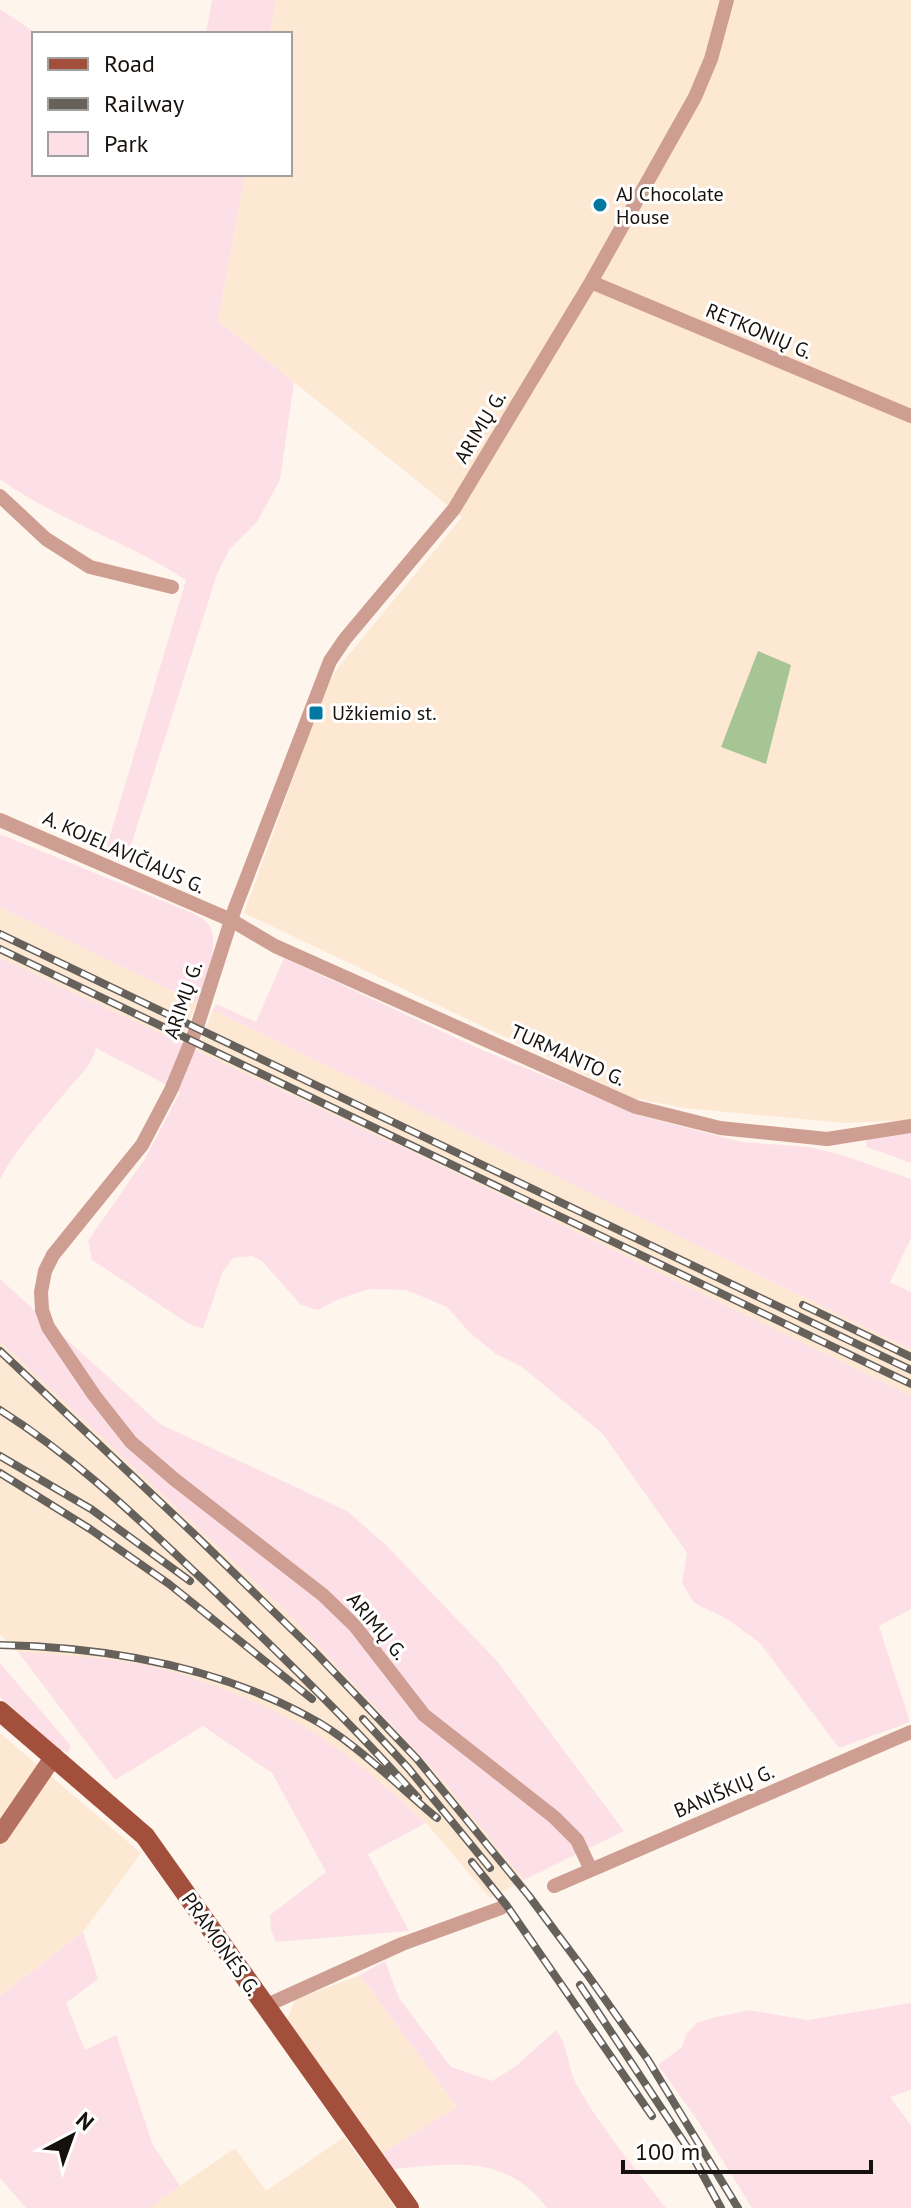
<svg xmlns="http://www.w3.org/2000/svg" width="911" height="2208" font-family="'PT Sans',sans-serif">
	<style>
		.built { fill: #fde8d4 }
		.green { fill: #fde0e7 }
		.water { fill: #a7c494 }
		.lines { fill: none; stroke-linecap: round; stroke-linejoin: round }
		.minor { stroke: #cd9e91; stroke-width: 14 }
		.secondary { stroke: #b57160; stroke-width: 18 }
		.primary { stroke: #a2503c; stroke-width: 20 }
		.rail-casing { stroke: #67615b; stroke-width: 8 }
		.rail { stroke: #fff; stroke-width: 5; stroke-dasharray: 15; stroke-linecap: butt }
		.poi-dot { fill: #0078a0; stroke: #fff; stroke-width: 3 }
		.labels { text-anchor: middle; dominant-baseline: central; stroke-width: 6; stroke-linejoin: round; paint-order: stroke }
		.poi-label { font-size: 20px; fill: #16110d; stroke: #fff; text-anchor: start }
		.street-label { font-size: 20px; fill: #16110d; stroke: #fff }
	</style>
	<rect width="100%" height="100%" fill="#fef6ed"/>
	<path class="built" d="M276,0H911V1120L845,1123L684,1108L633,1098L244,913L326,688L337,669L462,517L218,321L245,174H290V34H270Z
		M0,907L197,1003L180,1043L0,958Z
		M213,1010L911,1349V1396L435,1163L197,1051Z
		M0,1341L287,1612L441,1778L524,1880L490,1898L426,1823L382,1783L247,1700L176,1673L142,1666L18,1652L0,1634Z
		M0,1733L141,1853L83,1932L0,1996Z
		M360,1975L457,2107L383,2153L287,2020L295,2000Z
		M344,2137L396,2208H148L235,2148L266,2191Z"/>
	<path class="green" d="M212,0H276L270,34H206Z
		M0,9L37,34H34V174H245L218,321L294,382L280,480L257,522L229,550L217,574L126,861L105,852L186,580C127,541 58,521 0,479Z
		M0,834L192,913C198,916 205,919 209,925C221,943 204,984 197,1003L0,907Z
		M0,958L435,1163L911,1396V1609L879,1626L910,1722L839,1748L760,1643L727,1619L694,1603L682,1583L687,1553L603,1434L521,1366L496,1354L469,1332L447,1307L406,1290L369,1289L339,1299L318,1310L301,1305L262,1261L252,1256L233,1258L223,1271L203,1329L189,1324L92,1260L88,1241L146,1157L180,1092L96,1048C91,1068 77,1078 64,1094C42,1121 17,1147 0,1179Z
		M284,958L480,1049L641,1116L742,1142L809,1147L839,1154L911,1179V1238L890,1282L911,1292V1349L213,1010L216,1004L256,1022Z
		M911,1130V1163L867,1147L866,1142L869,1139Z
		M0,1279L160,1424L347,1511L386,1545L497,1661L624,1831L524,1880L441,1778L287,1612L0,1341Z
		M18,1652C71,1656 126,1658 176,1673C229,1689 286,1713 332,1745C366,1768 396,1796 426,1823L368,1854L409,1931L276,1942L271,1930L270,1915L326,1872L272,1773L203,1726L115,1780Z
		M0,1663L71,1746L68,1753L59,1749L0,1697Z
		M83,1932L98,1979L66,2003L85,2050L116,2035L153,2145L180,2186L148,2208H26L0,2178V1996Z
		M385,1961L399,1998L451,2067L492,2081L516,2066L556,2030C569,2046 567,2069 578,2087C602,2130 636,2169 666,2208H547C506,2154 454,2163 394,2169L383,2153L457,2107L360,1975Z
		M911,2003V2090L890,2097L911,2125V2208H752L698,2121L658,2065L682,2047L687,2033L697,2023L712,2018L749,2010L807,2020Z"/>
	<path class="water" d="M758,651L791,665L766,764L721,747Z"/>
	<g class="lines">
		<path class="minor" d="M591,282L911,416
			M0,496L46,539L90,567L172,587
			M0,820L231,920L275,946L636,1107L720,1128L827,1139L911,1126
			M591,1870L577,1840L554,1817L424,1715L355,1626L323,1595L174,1479L131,1442L94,1395L48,1327L42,1310L41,1292L45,1271L53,1255L142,1145L171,1090L197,1027L235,908L330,661L345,639L454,509L591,282L695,97L711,59L727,0
			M554,1886L911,1732
			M265,2006L402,1944L501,1908"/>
		<path class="secondary" d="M0,1835L54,1756"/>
		<path class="primary" d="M0,1711L145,1836L409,2208"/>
		<g class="rail-casing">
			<path id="rail" d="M0,934L911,1370
				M0,949L911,1384
				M803,1305L911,1357
				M0,1351L194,1534L312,1649L417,1759L529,1896L587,1974L648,2060L738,2208
				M0,1410C77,1459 134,1515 200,1577C275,1649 349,1721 418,1798
				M0,1456L91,1509L190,1581
				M0,1473L90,1529L169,1584L312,1699
				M0,1645C105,1647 214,1666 307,1716C352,1739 398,1786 437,1818
				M363,1719L409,1769L490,1868
				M472,1862L507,1906L652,2116
				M580,1985L691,2153L721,2208"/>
		</g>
		<use href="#rail" class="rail"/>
	</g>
	<g class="poi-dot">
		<circle cx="600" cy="205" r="8"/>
		<rect x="308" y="705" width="16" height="16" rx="4"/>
	</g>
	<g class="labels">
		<g class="poi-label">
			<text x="616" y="194">AJ Chocolate<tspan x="616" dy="23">House</tspan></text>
			<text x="332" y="713">Užkiemio st.</text>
		</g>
		<g class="street-label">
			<text transform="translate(759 331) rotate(23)">RETKONIŲ G.</text>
			<text transform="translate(480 427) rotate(-59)">ARIMŲ G.</text>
			<text transform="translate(124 852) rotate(24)">A. KOJELAVIČIAUS G.</text>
			<text transform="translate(183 1000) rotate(-71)">ARIMŲ G.</text>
			<text transform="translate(568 1055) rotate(24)">TURMANTO G.</text>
			<text transform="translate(377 1626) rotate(50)">ARIMŲ G.</text>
			<text transform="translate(724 1791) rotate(-23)">BANIŠKIŲ G.</text>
			<text transform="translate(221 1944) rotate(55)">PRAMONĖS G.</text>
		</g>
	</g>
	<rect x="32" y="32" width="260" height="144" fill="#ffffff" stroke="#a2a09e" stroke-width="2"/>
	<rect x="48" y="58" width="40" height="12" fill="#a2503c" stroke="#a2a09e" stroke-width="2"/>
	<text x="104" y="72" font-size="24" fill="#16110d">Road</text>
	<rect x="48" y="98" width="40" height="12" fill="#67615b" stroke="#a2a09e" stroke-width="2"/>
	<text x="104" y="112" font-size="24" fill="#16110d">Railway</text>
	<rect x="48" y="132" width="40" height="24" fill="#fde0e7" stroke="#a2a09e" stroke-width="2"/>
	<text x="104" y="152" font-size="24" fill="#16110d">Park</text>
	<g transform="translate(72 2136) rotate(41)" stroke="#ffffff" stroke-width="6" paint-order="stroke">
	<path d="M0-6L14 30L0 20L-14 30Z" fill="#16110d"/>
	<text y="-12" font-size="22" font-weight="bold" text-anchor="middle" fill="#16110d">N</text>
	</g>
	<path d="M623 2160v12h248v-12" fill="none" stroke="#16110d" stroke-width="4"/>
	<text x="635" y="2160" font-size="24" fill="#16110d" stroke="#ffffff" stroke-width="6" paint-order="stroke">100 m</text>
</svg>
